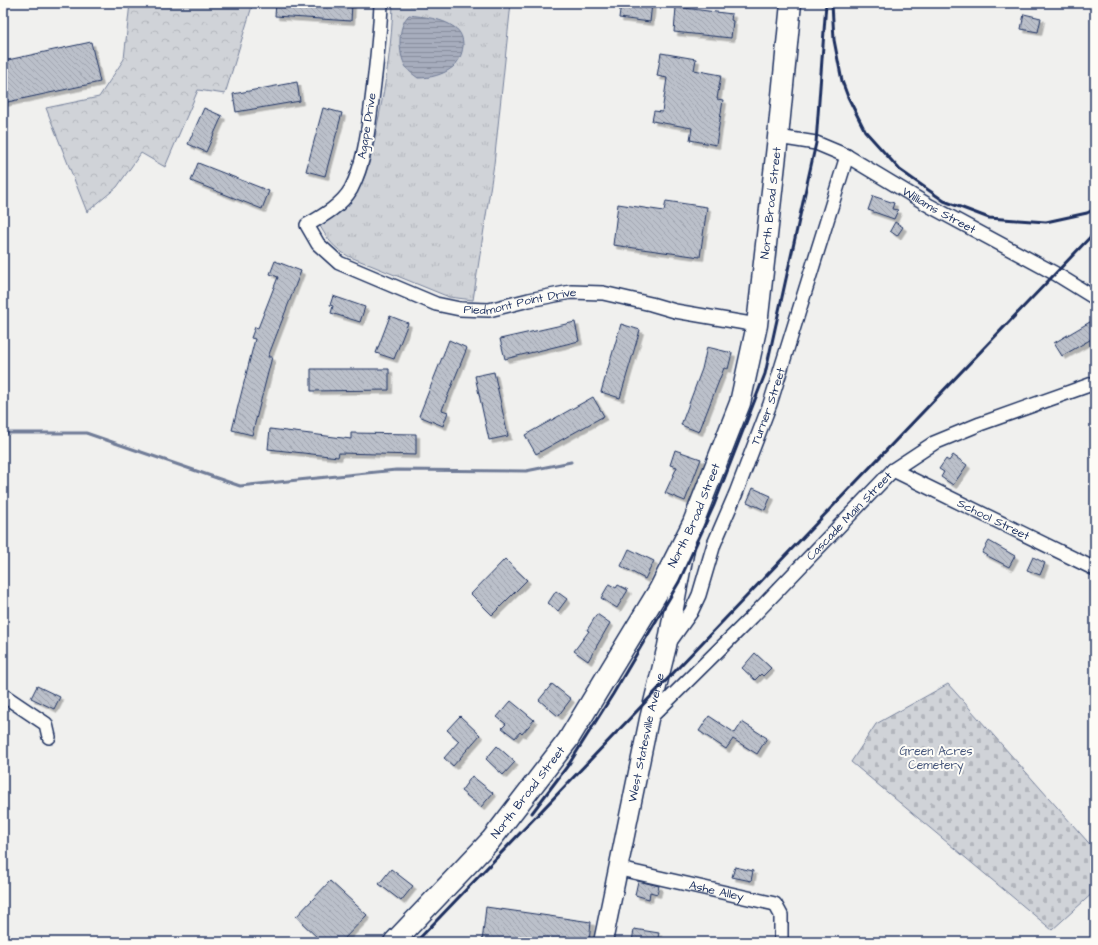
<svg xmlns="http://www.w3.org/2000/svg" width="1098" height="945" font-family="'Architects Daughter',sans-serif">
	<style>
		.grass { fill: url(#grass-tufts); stroke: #76819b }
		.forest { fill: url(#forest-crowns); stroke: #76819b }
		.cemetery { fill: url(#cemetery-stones); stroke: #76819b }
		.water { fill: url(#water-rules); stroke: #6f7b97 }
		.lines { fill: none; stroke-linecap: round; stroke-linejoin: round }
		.stream { stroke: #6f7b97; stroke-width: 3 }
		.building { fill: url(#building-back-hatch); stroke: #1b2f5e; filter: url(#shadow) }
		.street-casing { stroke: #1b2f5e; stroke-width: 16 }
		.secondary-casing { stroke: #1b2f5e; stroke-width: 21 }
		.primary-casing { stroke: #1b2f5e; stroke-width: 23 }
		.street { stroke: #fdfcf7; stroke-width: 13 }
		.secondary { stroke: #fdfcf7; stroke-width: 18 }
		.primary { stroke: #fdfcf7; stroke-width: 20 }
		.rail { stroke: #1b2f5e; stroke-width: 3 }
		.labels { text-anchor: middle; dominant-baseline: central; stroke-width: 4; stroke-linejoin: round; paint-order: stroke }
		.street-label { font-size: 12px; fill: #1b2f5e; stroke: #fdfcf7 }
		.park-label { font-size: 12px; fill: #48587c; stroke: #fdfcf7 }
	</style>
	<defs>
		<pattern id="grass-tufts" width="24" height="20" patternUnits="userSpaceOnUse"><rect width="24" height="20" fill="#d0d3d8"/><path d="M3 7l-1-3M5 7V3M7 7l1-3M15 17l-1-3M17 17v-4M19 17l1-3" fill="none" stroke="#b2b5bc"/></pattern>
		<pattern id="forest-crowns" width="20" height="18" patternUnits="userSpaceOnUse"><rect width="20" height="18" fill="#d0d3d8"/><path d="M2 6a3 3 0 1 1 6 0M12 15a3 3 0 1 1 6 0" fill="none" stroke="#b2b5bc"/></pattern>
		<pattern id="cemetery-stones" width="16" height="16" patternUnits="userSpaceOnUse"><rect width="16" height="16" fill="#d0d3d8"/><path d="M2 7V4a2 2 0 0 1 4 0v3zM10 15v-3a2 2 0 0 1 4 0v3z" fill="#b2b5bc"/></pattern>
		<pattern id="water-rules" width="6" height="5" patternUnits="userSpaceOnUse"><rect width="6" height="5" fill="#a7adbd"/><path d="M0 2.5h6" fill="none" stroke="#878d9d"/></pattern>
		<pattern id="building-back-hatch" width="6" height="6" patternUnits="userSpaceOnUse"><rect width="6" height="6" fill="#bbc0ca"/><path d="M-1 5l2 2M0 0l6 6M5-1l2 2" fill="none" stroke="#a0a5b0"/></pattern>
		<filter id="shadow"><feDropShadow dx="3.5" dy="3.5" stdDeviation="0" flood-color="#0004"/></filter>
	</defs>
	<rect width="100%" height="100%" fill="#f0f0ee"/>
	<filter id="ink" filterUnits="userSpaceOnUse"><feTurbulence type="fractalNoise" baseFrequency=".025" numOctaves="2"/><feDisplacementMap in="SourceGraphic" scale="8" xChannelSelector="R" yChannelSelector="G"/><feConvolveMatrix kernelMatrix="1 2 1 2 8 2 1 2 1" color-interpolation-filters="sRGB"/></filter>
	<g filter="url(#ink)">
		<path class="grass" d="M393,3H511L494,164L473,300L449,297L348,256C334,248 328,240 320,226C337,214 353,202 362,183C371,163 374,142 378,121C386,82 392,43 393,3Z"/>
		<path class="forest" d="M130,3H253L225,94L198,90L165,167L141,153L117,187L87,212L46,108L99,97L124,59Z"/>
		<path class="cemetery" d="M948,684L1095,850V891L1052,930L851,762L876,724Z"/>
		<path class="water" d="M409,15C424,17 441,18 454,27C468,36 464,57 453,67C443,75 430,78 418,78C414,75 409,72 406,67C398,54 397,26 409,15Z"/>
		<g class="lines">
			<path class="stream" d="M3,433H86L240,486L396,470L526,471L571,462"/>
		</g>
		<path class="building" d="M276,3H352L351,21L275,16Z
			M621,3H652L650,22L619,18Z
			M676,7L732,14L731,20L733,21L731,38L674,32Z
			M1024,14L1041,18L1038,32L1021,29Z
			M91,42L100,82L3,103V61Z
			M661,53L696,59L694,70L721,75L717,99L723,100L716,145L690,140L692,128L652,121L654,111L662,112L667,78L657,76Z
			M297,82L300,101L236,112L233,94Z
			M204,108L222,116L206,152L188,144Z
			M323,108L342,113L325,176L306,171Z
			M198,163L269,191L262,209L191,181Z
			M873,196L894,203L892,209L898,210L894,219L868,210Z
			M666,201L707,207L700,257L613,245L618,204L664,211Z
			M895,222L903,227L897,236L890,231Z
			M275,261L301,271L268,357H272L252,435L232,430L255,339L251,338L255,327L258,328L278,277L270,274Z
			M333,296L365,307L360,322L331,313L333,306L330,305Z
			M390,316L408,323L394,359L376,353Z
			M1095,319V337L1062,356L1054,343Z
			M575,322L579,341L505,359L500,339Z
			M621,324L640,330L620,398L601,392Z
			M449,340L467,348L442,410L448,412L443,426L419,416Z
			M707,347L732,353L728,369L724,368L699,432L681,425L702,369Z
			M311,369H389V390L311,391Z
			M494,372L508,436L489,440L475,376Z
			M593,397L604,416L536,454L525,435Z
			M270,429L351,439V433L416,434V455L339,453L338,457L268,449Z
			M675,450L701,459L685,501L665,493L677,467L670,465Z
			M953,455L967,465L953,485L941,477L944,472L939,469L946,459L949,461Z
			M753,488L771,496L765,510L747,502Z
			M989,541L1015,556L1009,567L982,553Z
			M629,549L654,561L645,579L621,566Z
			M1033,557L1045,563L1040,575L1027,570Z
			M505,559L527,580L492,615L471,594Z
			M609,584L616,588L618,585L628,590L617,608L601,598Z
			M556,591L567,599L558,611L548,603Z
			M597,614L610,623L588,661L574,651L589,631L587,630Z
			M755,653L771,668L763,676L761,674L755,680L742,668Z
			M552,684L571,699L558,716L539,700Z
			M37,686L60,697L54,709L31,698Z
			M511,701L534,720L522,734L520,732L515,738L502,728L506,724L497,717Z
			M460,716L480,735L453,766L444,758L459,741L447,730Z
			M709,716L735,733L742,722L767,738L757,754L733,739L726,749L699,731Z
			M497,746L515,762L503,775L486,759Z
			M472,776L493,793L481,807L461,791Z
			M735,867L753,871L751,881L732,877Z
			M391,869L413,886L401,901L379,884Z
			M330,881L367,915L341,942H322L296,917Z
			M638,881L659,886L657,894L650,892L649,899L635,895Z
			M486,907L591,922L589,942H482Z
			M634,929L659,933L657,942H632Z"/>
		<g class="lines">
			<g class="street-casing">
				<g id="street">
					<path id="s1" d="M381,3C380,36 376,68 372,100C368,130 365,162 351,189C342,205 323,216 307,225L318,244L339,263L436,304L460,309L489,310L529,300L571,292L603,293L651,304L675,311L757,325"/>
					<path id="s2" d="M778,137L816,143L847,156L930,206L1056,274L1095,298"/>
					<path id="s3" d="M893,470L1095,569"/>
					<path id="s4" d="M669,643L691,612L699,595L714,544L736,493L770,404L847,156"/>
					<path d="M3,695L46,724L49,737"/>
					<path id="s5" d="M649,719L752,617L893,470L934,443L980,424L1095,383"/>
					<path id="s6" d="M620,869L775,904L781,915V942"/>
				</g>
			</g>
			<g class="secondary-casing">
				<g id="secondary">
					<path id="s7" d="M603,942L649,719L667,646L686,543"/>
				</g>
			</g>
			<g class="primary-casing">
				<g id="primary">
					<path id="s8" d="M394,942L491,840L568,740L659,590L693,523L740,403L757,325L778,137L791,3"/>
				</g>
			</g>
			<use href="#street" class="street"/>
			<use href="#secondary" class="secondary"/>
			<use href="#primary" class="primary"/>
			<path class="rail" d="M832,3L834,40L842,81L848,97L865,131L900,170L944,201L989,218L1046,222L1087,213L1095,209
				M532,813L569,764L613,694L679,582L714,505L765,374L816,143L826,3
				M416,942L1095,232"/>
		</g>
	</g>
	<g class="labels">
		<g class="street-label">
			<text transform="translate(367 126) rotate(-81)">Agape Drive</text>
			<text stroke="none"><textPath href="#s8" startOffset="849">North Broad Street</textPath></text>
			<text stroke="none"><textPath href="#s2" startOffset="179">Williams Street</textPath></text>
			<text stroke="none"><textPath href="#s1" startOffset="488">Piedmont Point Drive</textPath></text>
			<text stroke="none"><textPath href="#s4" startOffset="258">Turner Street</textPath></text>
			<text stroke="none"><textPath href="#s8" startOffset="525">North Broad Street</textPath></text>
			<text stroke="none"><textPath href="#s5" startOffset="285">Cascade Main Street</textPath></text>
			<text stroke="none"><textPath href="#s3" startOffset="112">School Street</textPath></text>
			<text stroke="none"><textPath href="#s7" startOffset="209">West Statesville Avenue</textPath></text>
			<text stroke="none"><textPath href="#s8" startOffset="201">North Broad Street</textPath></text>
			<text stroke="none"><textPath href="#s6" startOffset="99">Ashe Alley</textPath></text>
		</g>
		<g class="park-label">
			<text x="936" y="751">Green Acres<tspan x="936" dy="14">Cemetery</tspan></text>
		</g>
	</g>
	<rect width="1098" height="945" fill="none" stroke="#fdfcf7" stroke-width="16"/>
	<rect x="8" y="8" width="1082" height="929" fill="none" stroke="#1b2f5e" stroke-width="1.5" filter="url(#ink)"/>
</svg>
